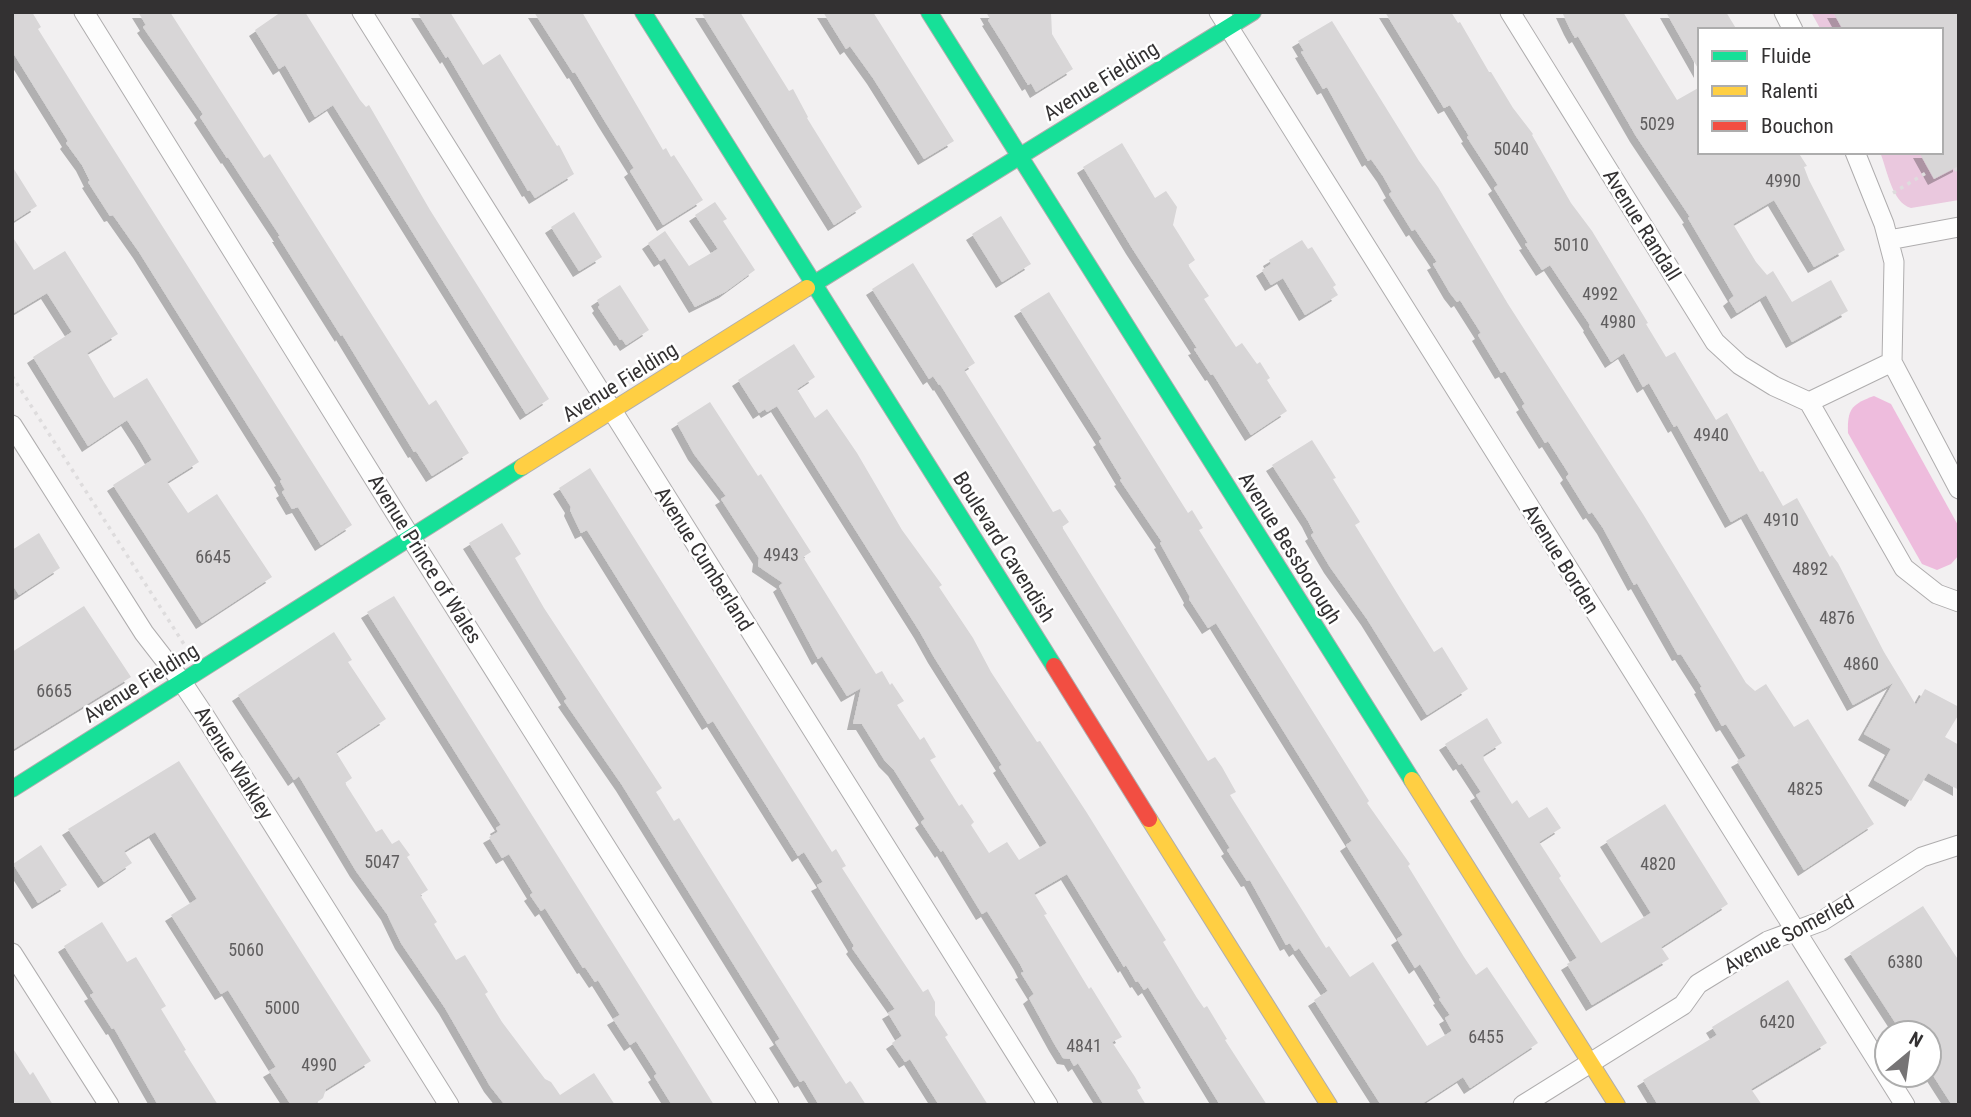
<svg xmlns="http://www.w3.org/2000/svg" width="1971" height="1117" font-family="'Roboto Condensed',sans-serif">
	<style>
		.green { fill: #eac8de }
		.forest { fill: #eebcdd }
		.building { fill: #d8d6d7; filter: url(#shadow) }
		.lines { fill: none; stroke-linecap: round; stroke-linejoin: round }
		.street-casing { stroke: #afadae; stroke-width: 21 }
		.fast-casing { stroke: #afadae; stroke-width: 18 }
		.slow-casing { stroke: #afadae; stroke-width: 18 }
		.jam-casing { stroke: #afadae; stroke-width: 18 }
		.path { stroke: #dedcdd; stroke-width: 3.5; stroke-dasharray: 3.5 5; stroke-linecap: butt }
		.street { stroke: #fdfdfd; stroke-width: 19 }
		.fast { stroke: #16e098; stroke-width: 16 }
		.slow { stroke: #ffcf43; stroke-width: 16 }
		.jam { stroke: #f24e42; stroke-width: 16 }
		.labels { text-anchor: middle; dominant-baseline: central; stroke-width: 5; stroke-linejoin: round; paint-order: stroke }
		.number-label { font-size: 18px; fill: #5f5d5e }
		.street-label { font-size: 21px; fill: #333132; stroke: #fff }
	</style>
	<defs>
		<filter id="shadow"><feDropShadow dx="-6" dy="6" stdDeviation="0" flood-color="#0004"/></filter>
	</defs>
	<rect width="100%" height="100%" fill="#f2f0f1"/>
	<path class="green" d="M1811,12H1959V200L1911,208C1892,203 1887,169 1880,152H1941V30H1821Z"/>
	<path class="forest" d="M1874,396L1891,404L1959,527V555L1951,564L1937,570L1922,564L1848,433C1847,409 1852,404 1874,396Z"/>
	<path class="building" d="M12,12H32L41,27L38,29L88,109L352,525L321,545L298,507L292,509L282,492L285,490L280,481L282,480L139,252L113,215L110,216L88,182L90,181L82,165L66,143L68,141L12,51Z
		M138,12H170L264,158L270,154L429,405L436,400L469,453L432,476L416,451L414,452L342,334L341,336L278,236H280L228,157L227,158L200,117L203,114L143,27L146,25Z
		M281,12H305L360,100L366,107L369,105L430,210L549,399L526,414L333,105L315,117L285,65L279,69L255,30Z
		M417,12H450L483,65L500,54L557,146L559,145L574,174L535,198L530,190L528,191L448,56L446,58Z
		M534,12H582L663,150L666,148L671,157L674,155L703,200L663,225L630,171L634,168L604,120L575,72L573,73Z
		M701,12H740L789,91L793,89L808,117L807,118L862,207L834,225Z
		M823,12H873L954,141L924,159L873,78L850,46L846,49Z
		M986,12H1051L1052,34L1073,69L1036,92L1031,83L1028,85L1005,47L988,20L990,19Z
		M1385,12H1451L1458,23L1460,22L1489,72H1491L1513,108L1533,134L1532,135L1571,203L1592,231L1648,323L1646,324L1666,357L1675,352L1716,420L1727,413L1760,472L1763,471L1783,506L1797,498L1830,557L1832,555L1838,563L1884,652L1916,705L1925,689L1959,707V714L1945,737L1959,745V790L1928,773L1911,801L1874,780L1891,749L1864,734L1893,683L1853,705L1747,513L1731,522L1677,425L1674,427L1649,383L1643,387L1624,353L1611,362L1589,326L1590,325L1550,265L1542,270L1525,244L1528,243L1494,188L1498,185L1467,137L1469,136L1450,105L1444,108Z
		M1562,12H1623L1677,100L1700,87V152H1798L1807,166L1804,167L1809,180L1845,250L1814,267L1774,200L1733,224L1756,262L1767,275L1773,271L1792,302L1831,280L1848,311L1792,342L1766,295L1737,313L1729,300L1734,296L1688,218L1690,217L1636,136L1578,36L1575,38L1570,29Z
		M1666,12H1726L1737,30H1700V72Z
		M1833,12H1959V166L1934,179L1919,152H1941V30H1843Z
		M1332,21L1419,161L1438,187L1508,304L1643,514L1746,683L1755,691L1766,684L1794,727L1808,719L1874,824L1804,870L1737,761L1746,756L1726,724L1722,726L1700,688L1702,687L1681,654L1678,655L1637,583L1634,585L1603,528L1592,512L1589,514L1566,477L1569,474L1548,441L1545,443L1522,406L1525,404L1505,371L1501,373L1478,335L1481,333L1460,300L1457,302L1450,293L1433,264L1437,262L1415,229L1412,231L1389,194L1392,192L1383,176L1371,159L1368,161L1327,87L1323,89L1301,52L1304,51L1298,41Z
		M1122,143L1155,198L1166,191L1177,207L1173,225L1195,260L1188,265L1209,296L1204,299L1236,347L1242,343L1257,364L1260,362L1270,378L1267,380L1287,411L1251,435L1213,374L1211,375L1194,349L1197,348L1132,248L1083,167Z
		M12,166L37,206L12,222Z
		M715,202L727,219L723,221L755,270L725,292L695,307L665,258L660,261L648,243L665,231L689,266L718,249L695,215Z
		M574,212L602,257L579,271L551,227Z
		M1001,216L1031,264L1002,282L972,234Z
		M12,236L34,270L65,251L118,334L87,353L104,382L114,398L147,378L199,462L167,482L188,513L217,494L272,577L202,623L113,485L152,460L140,440L127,420L88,446L33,357L72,332L47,293L12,314Z
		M1302,240L1308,249L1312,247L1336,285L1333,287L1338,295L1305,315L1283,278L1271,285L1262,270L1271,264L1269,260Z
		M913,263L975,363L964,370L1053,512L1060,509L1069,522L1062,527L1208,761L1215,757L1222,767L1236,792L1230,795L1326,948L1329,946L1350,977L1373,962L1427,1046L1452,1031L1445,1018L1450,1015L1439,999L1441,998L1420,964L1415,968L1397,939L1403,935L1346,845L1352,841L1216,623L1208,628L1189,599L1190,597L1160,543L1162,542L1120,480L1122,479L1099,441L1102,439L1020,310L1049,292L1188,513L1192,510L1203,528L1199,530L1369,801L1367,803L1410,864L1408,866L1464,957L1476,975L1487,967L1538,1043L1470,1088L1463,1077L1420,1105H1381L1314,1000L1328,991L1299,948L1295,951L1290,943L1286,945L1250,880L1247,881L1227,850L1230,848L940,384L939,385L933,376L929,379L872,289Z
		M620,285L649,330L626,345L622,339L620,340L598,307L600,305L597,300Z
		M794,344L815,377L797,389L815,418L827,409L857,453L902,530L942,585L939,587L973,638L991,672L1037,742L1040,741L1087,813L1166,940L1163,942L1197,998L1204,1008L1207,1006L1227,1039L1225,1040L1267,1105H1220L1148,987L1144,990L1138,981L1136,982L1126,965L1124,967L1067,874L1034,893L1047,914L1044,915L1089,989L1091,987L1122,1037L1112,1042L1135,1077L1141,1088L1137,1090L1146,1105H1104L1078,1063L1074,1066L1070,1059L1063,1058L1055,1045L1029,998L1034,994L1021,973L1024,972L1020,964L987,911L982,914L943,850L941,852L921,822L925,819L894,770L885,761L862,724H853L861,688L847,696L822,656L818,659L779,586L783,583L758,566L759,558L721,499L726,496L694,454L677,423L710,402L758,476L761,474L811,552L803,557L876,674L882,671L890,685L892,683L904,701L897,705L920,740L924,737L936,757L930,760L959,806L962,804L974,822L971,825L989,853L1007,842L1019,860L1047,843L999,767L1002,765L934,657L920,632L777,406L767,412L765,409L759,413L738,380Z
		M1312,440L1336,478L1333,479L1360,522L1355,525L1400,598L1434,652L1442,647L1468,689L1427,715L1367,619L1330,567L1311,535L1314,533L1308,521L1272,465Z
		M590,468L832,852L836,849L846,866L842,868L880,927L923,992L928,989L935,1002V1015L948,1035L945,1037L988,1105H939L910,1059L905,1062L892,1043L902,1036L888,1013L895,1009L852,948L854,946L853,944L817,885L823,882L804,852L798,856L713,721L708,724L587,530L581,533L570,510L571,507L559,488Z
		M502,523L521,554L515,558L544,608L662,788L656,792L674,821L679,818L846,1084L850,1081L852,1083L866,1105H819L804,1080L800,1082L775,1042L780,1039L622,785L564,701L567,699L469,543Z
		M39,533L60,568L19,595L12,584V550Z
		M394,596L670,1034L714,1105H672L654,1076L657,1074L636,1041L630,1045L613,1019L620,1015L598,980L595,982L585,967L583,968L545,908L541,911L530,895L533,893L509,854L502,858L489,837L498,832L496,828L501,825L367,612Z
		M84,606L131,677L12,750V652Z
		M334,632L352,660L348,662L386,719L336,752L352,778L345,783L376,832L382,829L392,844L399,840L410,855L407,857L428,890L420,895L437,922L434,924L456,960L465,955L488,992L485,994L502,1022L545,1079L551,1082L560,1095L594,1073L615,1105H505L490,1086L445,1008L401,943L387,914L356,871L299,776L294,780L238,695Z
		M1487,718L1502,743L1483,755L1484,760L1512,804L1517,800L1529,818L1547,807L1561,828L1539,842L1561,876L1559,878L1601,943L1651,913L1606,841L1665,804L1728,904L1661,947L1669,959L1592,1005L1567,964L1577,958L1476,795L1481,792L1462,763L1459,765L1445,744Z
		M179,761L371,1061L326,1089L323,1098L313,1105H291L269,1071L276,1067L228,990L221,994L171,915L197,899L155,832L124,851L132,863L104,882L68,829Z
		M41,845L67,885L38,903L13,864Z
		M1923,906L1959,961V1105H1952L1929,1069V1033H1902L1850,953Z
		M102,922L127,962L136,957L166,1006L161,1009L186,1050L184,1051L218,1105H158L114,1028L112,1029L90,995L94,993L64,946Z
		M1788,980L1827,1043L1751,1089L1762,1105H1658L1643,1080L1717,1035L1712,1027Z
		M12,1047L30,1075L33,1072L53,1105H12Z"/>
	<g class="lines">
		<g class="street-casing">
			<path id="street" d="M84,12L411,538L769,1105
				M362,12L1048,1105
				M1219,12L1905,1105
				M1510,12L1715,342L1740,365L1774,386L1809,402L1904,568L1937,594L1959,602
				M1784,12L1793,30
				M1855,152L1884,224L1894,262L1892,362L1959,489
				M1889,240L1959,227
				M1809,402L1892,362
				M12,425L144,633L182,682L206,718L449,1105
				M12,953L109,1105
				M1523,1105L1683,1005L1698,984L1768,941L1822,921L1922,857L1959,845"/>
		</g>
		<g class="fast-casing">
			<path id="fast" d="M643,12L1054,666
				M929,12L1412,780
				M807,288L1253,12
				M12,789L522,467"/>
		</g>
		<g class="slow-casing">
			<path id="slow" d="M522,467L807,288
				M1412,780L1617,1105
				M1149,819L1329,1105"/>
		</g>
		<g class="jam-casing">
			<path id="jam" d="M1054,666L1149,819"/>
		</g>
		<path class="path" d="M1955,168L1959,174
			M1893,193L1929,171
			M12,376L189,652"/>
		<use href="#street" class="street"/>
		<use href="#fast" class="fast"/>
		<use href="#slow" class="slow"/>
		<use href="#jam" class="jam"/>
	</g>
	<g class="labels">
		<g class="number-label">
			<text x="1657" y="123">5029</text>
			<text x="1511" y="148">5040</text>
			<text x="1783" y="180">4990</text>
			<text x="1571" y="244">5010</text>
			<text x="1600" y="293">4992</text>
			<text x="1618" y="321">4980</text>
			<text x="1711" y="434">4940</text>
			<text x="1781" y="519">4910</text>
			<text x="781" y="554">4943</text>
			<text x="213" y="556">6645</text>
			<text x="1810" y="568">4892</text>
			<text x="1837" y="617">4876</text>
			<text x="1861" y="663">4860</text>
			<text x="54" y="690">6665</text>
			<text x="1805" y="788">4825</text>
			<text x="382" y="861">5047</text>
			<text x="1658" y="863">4820</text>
			<text x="246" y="949">5060</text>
			<text x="1905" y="961">6380</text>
			<text x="282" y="1007">5000</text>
			<text x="1777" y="1021">6420</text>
			<text x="1486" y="1036">6455</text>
			<text x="1084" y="1045">4841</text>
			<text x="319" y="1064">4990</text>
		</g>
		<g class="street-label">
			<text transform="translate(1101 81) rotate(-32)">Avenue Fielding</text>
			<text transform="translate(1642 225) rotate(58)">Avenue Randall</text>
			<text transform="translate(620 382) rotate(-32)">Avenue Fielding</text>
			<text transform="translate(1004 547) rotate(58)">Boulevard Cavendish</text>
			<text transform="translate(1290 548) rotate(58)">Avenue Bessborough</text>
			<text transform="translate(425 559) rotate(58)">Avenue Prince of Wales</text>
			<text transform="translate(704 559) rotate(58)">Avenue Cumberland</text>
			<text transform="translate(1561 559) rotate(58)">Avenue Borden</text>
			<text transform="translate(141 683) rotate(-32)">Avenue Fielding</text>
			<text transform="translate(234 763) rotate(58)">Avenue Walkley</text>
			<text transform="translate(1789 934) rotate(-28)">Avenue Somerled</text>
		</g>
	</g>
	<rect width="1971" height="1117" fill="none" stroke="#333132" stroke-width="28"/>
	<rect x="1698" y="28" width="245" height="126" fill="#ffffff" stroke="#adadad" stroke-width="2"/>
	<rect x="1712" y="51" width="35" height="10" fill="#16e098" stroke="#adadad" stroke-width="2"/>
	<text x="1761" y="63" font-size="21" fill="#333132">Fluide</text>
	<rect x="1712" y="86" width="35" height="10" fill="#ffcf43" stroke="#adadad" stroke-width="2"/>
	<text x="1761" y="98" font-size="21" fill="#333132">Ralenti</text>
	<rect x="1712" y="121" width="35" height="10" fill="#f24e42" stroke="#adadad" stroke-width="2"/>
	<text x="1761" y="133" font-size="21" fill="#333132">Bouchon</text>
	<g transform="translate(1908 1054) rotate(29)"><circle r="33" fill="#ffffff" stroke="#adadad" stroke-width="2"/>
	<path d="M0-5L12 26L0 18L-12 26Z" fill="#767475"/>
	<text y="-10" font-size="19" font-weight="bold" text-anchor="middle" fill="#333132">N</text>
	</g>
</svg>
